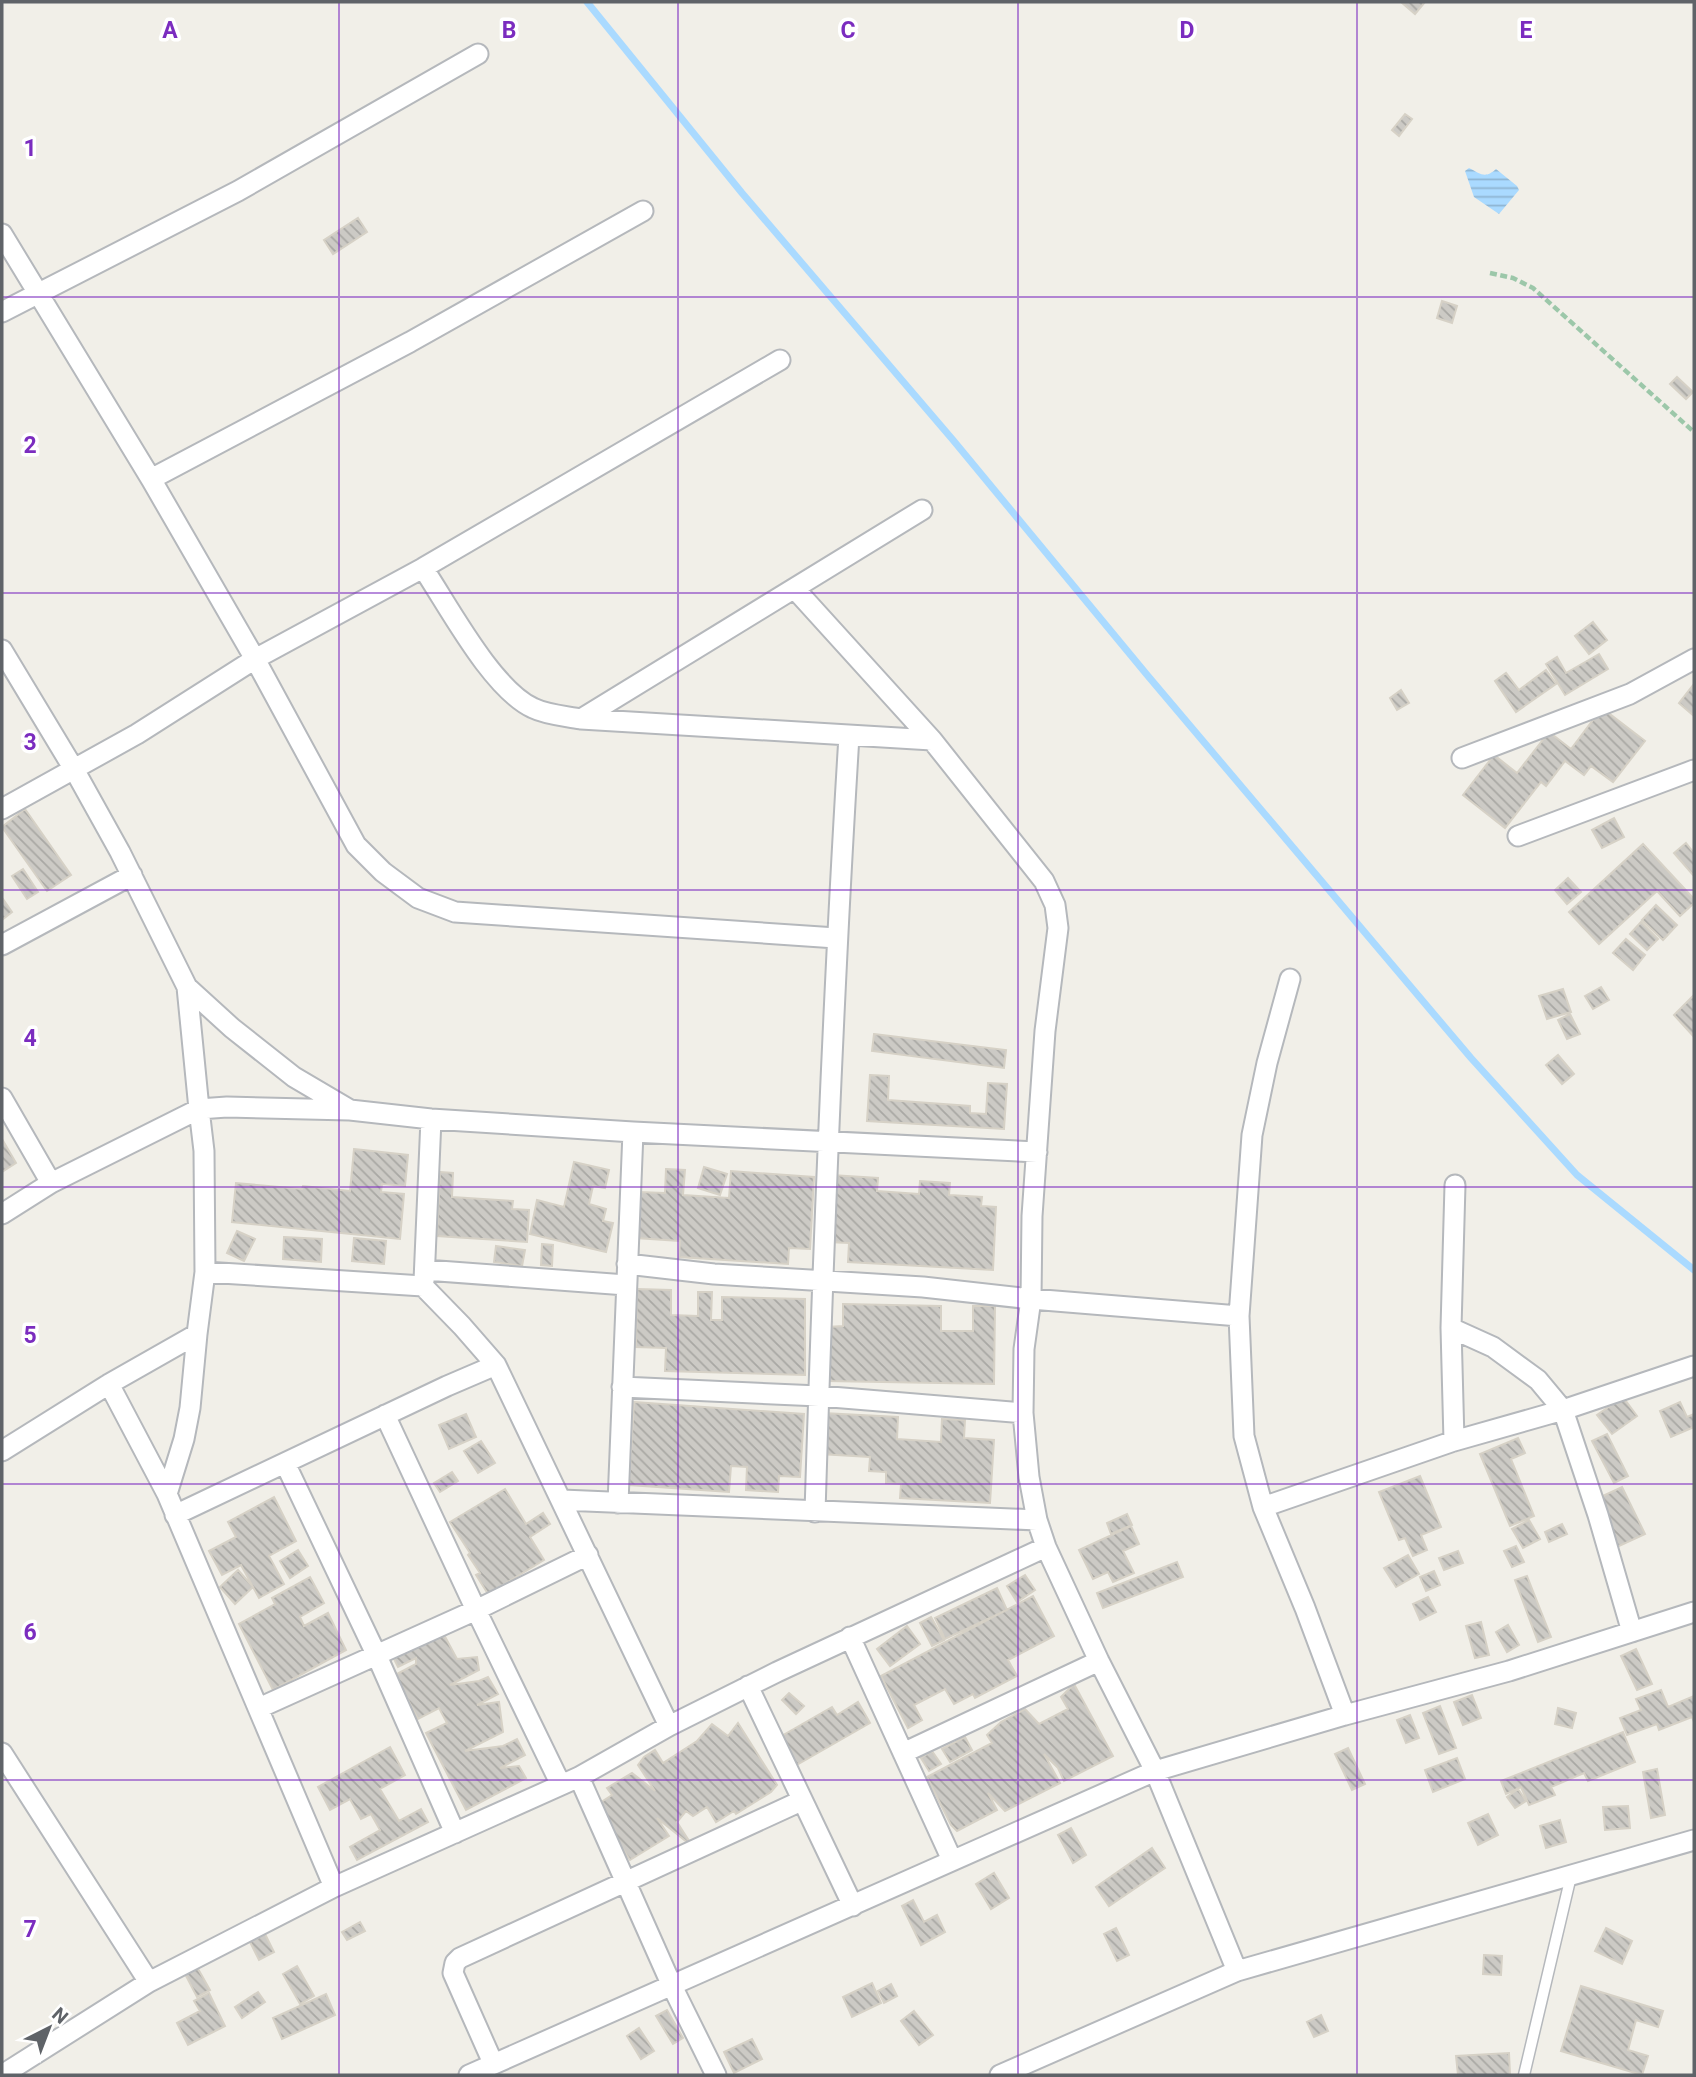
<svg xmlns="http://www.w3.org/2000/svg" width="1696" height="2077" font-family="Roboto,sans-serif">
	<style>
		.water { fill: url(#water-rules) }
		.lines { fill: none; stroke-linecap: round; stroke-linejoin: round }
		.stream { stroke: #aadaff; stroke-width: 7 }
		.building { fill: url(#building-back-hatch); stroke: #d6d1c6; stroke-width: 2 }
		.lane-casing { stroke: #b5b8bc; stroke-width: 13 }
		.street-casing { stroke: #b5b8bc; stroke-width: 23 }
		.path { stroke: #9cc7a9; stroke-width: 4.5; stroke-dasharray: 7 3.5; stroke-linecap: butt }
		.lane { stroke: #fff; stroke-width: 10 }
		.street { stroke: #fff; stroke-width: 19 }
		.grid { fill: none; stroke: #7b2cbf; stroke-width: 2; stroke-opacity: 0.55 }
		.grid-label { font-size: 23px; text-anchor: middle; font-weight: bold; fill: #7b2cbf; stroke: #fff; stroke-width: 7; stroke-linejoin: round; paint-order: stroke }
	</style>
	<defs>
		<pattern id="water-rules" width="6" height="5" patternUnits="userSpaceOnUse" patternTransform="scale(1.75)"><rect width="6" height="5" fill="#aadaff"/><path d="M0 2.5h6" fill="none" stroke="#8eb4d2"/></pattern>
		<pattern id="building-back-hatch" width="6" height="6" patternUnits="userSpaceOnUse" patternTransform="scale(1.75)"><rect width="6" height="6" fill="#cccac5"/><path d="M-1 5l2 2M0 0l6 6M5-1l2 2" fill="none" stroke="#a9a8a4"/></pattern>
	</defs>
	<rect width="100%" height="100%" fill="#f1efe8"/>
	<path class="water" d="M1469,168C1481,174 1485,179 1496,169L1517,186L1519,190L1499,214L1474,197L1465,171Z"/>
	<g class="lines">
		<path class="stream" d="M587,2L742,193L953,440L1148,676L1471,1058L1577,1175L1694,1270"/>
	</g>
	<path class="building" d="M1401,2H1425L1415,14Z
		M1405,114L1412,119L1399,136L1392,130Z
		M358,218L367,232L333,254L324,240Z
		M1442,301L1457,306L1452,323L1437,318Z
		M1677,377L1693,392L1686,399L1670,384Z
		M1593,622L1607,640L1589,654L1575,636Z
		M1599,654L1608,669L1565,695L1546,664L1557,657L1566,673Z
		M1546,670L1556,684L1516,712L1495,681L1506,673L1519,690Z
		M1694,684V716L1679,703Z
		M1401,690L1409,703L1397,710L1390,698Z
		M1602,708L1645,741L1613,782L1591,766L1584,775L1565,761L1546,786L1541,782L1505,828L1463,795L1494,755L1517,773L1549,732L1571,749Z
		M25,809L71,875L47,891L2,827Z
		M1614,818L1624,837L1602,848L1592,830Z
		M1686,843L1694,853V876L1674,853Z
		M1643,844L1694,899V903L1680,916L1657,891L1599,944L1569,912Z
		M23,869L38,892L27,899L12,876Z
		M1568,878L1581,892L1567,904L1555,890Z
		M3,899L12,912L2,920V900Z
		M1656,905L1677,925L1663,940L1642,920Z
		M1641,922L1658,939L1647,950L1630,934Z
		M1626,939L1645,955L1633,970L1613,953Z
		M1601,987L1609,1000L1593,1009L1585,996Z
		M1563,989L1571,1012L1547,1019L1539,996Z
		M1694,995V1037L1674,1015Z
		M1570,1014L1580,1034L1567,1039L1558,1020Z
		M874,1034L1006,1050L1004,1068L872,1051Z
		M1558,1055L1574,1074L1562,1084L1546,1065Z
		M870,1075L889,1076L888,1100L970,1106V1113L986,1114L988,1083L1007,1084L1004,1129L867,1121Z
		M2,1139L16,1163L2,1172Z
		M354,1149L408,1155L405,1186L382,1184L381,1192L404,1194L400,1239L232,1222L236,1183L302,1189L303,1186L350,1191Z
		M574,1162L609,1170L605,1188L593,1186L589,1204L606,1209L603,1221L613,1223L606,1252L530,1234L537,1200L564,1207Z
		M704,1167L727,1174L720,1195L698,1188Z
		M666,1169L685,1170L683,1195L729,1198L731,1171L814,1177L810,1249L789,1248L788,1264L679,1257L680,1241L636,1238L639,1192L665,1193Z
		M440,1172L453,1173L452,1197L513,1201L512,1209L529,1210L527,1242L437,1236Z
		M831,1175L878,1178L877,1191L919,1194L920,1181L950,1183L949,1195L982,1197L981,1206L996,1207L993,1270L848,1262L849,1243L828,1242Z
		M237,1231L255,1239L244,1261L227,1253Z
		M284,1237L322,1239L321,1262L283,1259Z
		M354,1238L386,1241L384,1264L352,1261Z
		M542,1244L553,1245L552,1266L541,1265Z
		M496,1246L525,1250L522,1266L494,1262Z
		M637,1289L671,1290V1315L698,1316V1292H712L711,1320H722V1297L805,1299V1375L665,1371L666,1348L636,1347Z
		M843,1304L941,1306V1331H973V1306H995L994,1384L827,1381L828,1327L843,1326Z
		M1623,1397L1637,1416L1612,1434L1597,1415Z
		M634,1402L804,1414L800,1477L779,1476L778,1492L746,1490L747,1467L731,1466L729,1492L629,1485Z
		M1680,1402L1687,1417L1694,1414V1427L1671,1437L1660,1411Z
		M823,1413L898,1417L897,1439L941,1442L942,1419L965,1420L964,1438L994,1440L990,1503L900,1498L901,1484L886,1483V1472L869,1471L870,1457L820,1454Z
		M466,1414L476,1437L449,1449L439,1425Z
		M1607,1434L1628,1476L1614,1483L1592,1441Z
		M1518,1438L1525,1453L1511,1459L1534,1516L1510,1526L1480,1454Z
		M481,1441L495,1463L478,1473L464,1451Z
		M452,1472L458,1481L440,1492L434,1483Z
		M1420,1476L1441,1527L1421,1535L1427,1550L1413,1556L1405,1538L1399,1540L1379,1492Z
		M1622,1487L1645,1534L1617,1547L1594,1500Z
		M505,1489L526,1524L543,1513L550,1524L530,1537L544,1560L488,1594L476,1575L480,1573L468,1555L470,1553L450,1522Z
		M274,1497L296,1541L269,1556L284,1584L259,1598L241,1565L222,1575L209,1551L236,1537L228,1522Z
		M1127,1514L1132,1525L1111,1534L1107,1523Z
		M1529,1520L1540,1539L1523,1548L1512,1529Z
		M1562,1524L1567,1534L1549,1542L1545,1532Z
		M1131,1526L1139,1544L1123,1551L1134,1573L1113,1582L1108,1572L1093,1579L1079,1550Z
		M1516,1546L1524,1562L1512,1567L1504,1551Z
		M298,1550L308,1566L290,1578L280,1561Z
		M1458,1551L1463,1563L1444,1570L1439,1558Z
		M1408,1555L1419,1574L1396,1587L1384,1568Z
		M1177,1562L1183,1577L1103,1608L1097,1593Z
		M238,1570L253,1587L235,1604L220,1587Z
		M1434,1571L1440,1585L1426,1591L1420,1577Z
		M1025,1575L1035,1590L1017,1602L1007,1586Z
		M1527,1576L1551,1637L1538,1642L1515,1580Z
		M310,1577L324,1603L300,1617L304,1626L328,1613L346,1650L273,1690L239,1624L275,1604L272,1598Z
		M997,1588L1007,1610L945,1639L935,1618Z
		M1033,1596L1054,1636L1008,1660L1017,1676L975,1698L973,1694L954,1704L945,1689L914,1705L922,1720L908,1728L881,1676Z
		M1428,1597L1436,1612L1420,1620L1413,1604Z
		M931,1617L944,1640L932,1646L920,1623Z
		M1481,1622L1489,1655L1475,1658L1466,1626Z
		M1508,1625L1519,1645L1507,1652L1496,1632Z
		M907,1626L920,1644L890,1666L877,1649Z
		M442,1631L457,1659L477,1657L479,1670L450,1685L479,1681L488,1677L498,1694L477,1705L499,1702L503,1732L465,1751L503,1746L517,1739L525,1755L500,1768L519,1766L526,1778L466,1810L426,1733L447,1723L439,1708L418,1719L395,1675L416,1664V1658L398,1667L393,1657Z
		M1636,1649L1652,1684L1637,1690L1621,1656Z
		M1074,1684L1113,1756L1064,1781L1058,1768L1044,1754L1060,1783L1005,1811L988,1793L997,1810L957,1831L951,1825L927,1777L992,1743L987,1735L1001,1722L1025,1709L1039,1724L1068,1709L1061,1697Z
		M1661,1690L1668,1707L1694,1696V1722L1692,1717L1659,1730L1657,1724L1627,1735L1620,1718L1641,1710L1636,1699Z
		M789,1693L804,1706L796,1714L782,1700Z
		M1472,1695L1481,1718L1463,1725L1454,1702Z
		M858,1702L870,1723L795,1766L778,1738L832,1707L837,1715Z
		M1440,1706L1456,1748L1439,1754L1423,1713Z
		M1558,1708L1576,1713L1572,1728L1555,1724Z
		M1410,1715L1419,1738L1406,1743L1397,1720Z
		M738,1723L777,1785L771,1792L736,1814L734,1811L716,1822L707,1807L693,1816L686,1811L677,1822L693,1847L657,1818L669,1836L630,1860L595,1806L612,1795L607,1788L632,1773L655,1791L638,1765L644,1757L655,1750L663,1763L697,1741L712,1724L728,1736Z
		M1623,1732L1635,1762L1588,1781L1584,1773L1551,1787L1555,1795L1529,1805L1521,1787L1506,1794L1501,1781Z
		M965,1737L972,1750L950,1762L942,1749Z
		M390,1747L405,1775L380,1789L399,1821L421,1809L428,1822L357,1860L350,1847L380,1830L371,1814L361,1819L350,1799L330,1810L318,1787Z
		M1348,1748L1365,1784L1352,1790L1335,1754Z
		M932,1751L941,1764L929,1771L921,1758Z
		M1457,1758L1465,1779L1433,1792L1425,1770Z
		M1657,1769L1665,1815L1651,1818L1643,1772Z
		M1518,1789L1526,1801L1515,1808L1507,1797Z
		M1628,1806L1630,1828L1605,1830L1603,1807Z
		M1488,1814L1498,1835L1478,1845L1468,1823Z
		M1560,1820L1566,1842L1546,1848L1540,1826Z
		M1071,1828L1086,1855L1073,1863L1058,1835Z
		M1152,1848L1165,1868L1109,1906L1096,1887Z
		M994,1873L1009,1898L991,1909L976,1884Z
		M913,1900L924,1922L937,1915L945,1932L921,1945L902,1906Z
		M360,1922L365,1931L347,1940L342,1932Z
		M1116,1928L1129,1955L1117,1961L1104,1934Z
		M1606,1928L1632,1941L1622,1964L1595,1951Z
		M265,1934L274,1952L259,1960L250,1942Z
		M1484,1955L1502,1956L1501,1975L1483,1974Z
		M297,1966L314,1996L300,2004L283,1974Z
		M197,1967L210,1990L197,1997L185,1974Z
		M872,1983L881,2003L852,2017L843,1997Z
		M891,1984L897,1996L884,2003L878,1991Z
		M1581,1986L1663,2011L1658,2027L1636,2020L1628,2050L1648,2056L1642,2075L1561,2051Z
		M258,1992L265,2002L242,2018L235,2007Z
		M209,1993L225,2026L188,2045L177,2023L200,2011L194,2001Z
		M326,1994L335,2015L282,2039L273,2018Z
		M667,2010L683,2038L673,2044L656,2016Z
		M914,2011L933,2035L919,2045L901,2021Z
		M1321,2015L1328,2031L1314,2037L1307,2022Z
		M639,2028L654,2051L641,2059L627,2036Z
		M752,2039L762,2059L734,2073L724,2052Z
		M1509,2053L1510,2075H1458L1456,2056Z"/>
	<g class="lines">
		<g class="lane-casing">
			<path id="lane" d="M1524,2075L1571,1876"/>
		</g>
		<g class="street-casing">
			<path id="street" d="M2,234L151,479L255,659L356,845L383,872L418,898L455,912L836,938
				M2,312L238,191L478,54
				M151,479L410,342L643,211
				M423,568C449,607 492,689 533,708C547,715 566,716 581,719L932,740
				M795,589L932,740L1044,881L1055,905L1058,928L1045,1031L1032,1216L1031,1299L1024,1349L1023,1413L1029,1477L1037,1520L1046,1547L1099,1661L1155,1771L1237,1971
				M2,650L75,771L120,852L187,987L232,1028L294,1077L350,1110L431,1119L633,1132L1037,1152
				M581,719L922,510
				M1462,758L1630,694L1694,659
				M2,809L137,734L255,659L423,568L780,360
				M1518,836L1694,770
				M2,945L132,875
				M1290,979L1267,1063L1252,1135L1239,1316L1244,1436L1263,1507L1305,1608L1345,1715
				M2,1098L51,1183L2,1214
				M51,1183L199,1109L187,987
				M627,1264L714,1274L923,1287L1031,1299L1239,1316
				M425,1270L626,1285
				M205,1272L423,1286L462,1326L496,1365L669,1726
				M424,1281L431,1119
				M1451,1328L1493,1347L1538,1380L1563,1410L1598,1515L1632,1632
				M109,1384L167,1494L334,1887
				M622,1387L819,1396L1023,1413
				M385,1415L476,1610L561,1785
				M1454,1441L1451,1328L1455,1185
				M2,1451L109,1384L197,1334L205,1272L204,1151L199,1109L227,1107L349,1110
				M285,1463L377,1656L455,1833
				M167,1494L184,1439L190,1408L197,1334
				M562,1500L1037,1520
				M618,1503L633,1132
				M1263,1507L1454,1441L1563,1410L1694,1366
				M815,1512C823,1253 833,995 849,736
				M175,1515L447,1386L496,1365
				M850,1637L952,1860
				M748,1686L853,1906
				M259,1708L476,1610L588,1555
				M2,1753L149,1982L2,2075
				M903,1753L1099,1661
				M579,1777L672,1986L716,2075
				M149,1982L334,1887L579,1777L669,1726L777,1672L1046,1547
				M493,2063L453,1973L455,1963L460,1958L801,1801
				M469,2075L1155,1771L1345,1715L1509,1671L1694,1612
				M1000,2075L1237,1971L1694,1840"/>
		</g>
		<path class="path" d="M1490,273L1513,278L1533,288L1694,432"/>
		<use href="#lane" class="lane"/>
		<use href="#street" class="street"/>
	</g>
	<path class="grid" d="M339,2V2075M678,2V2075M1018,2V2075M1357,2V2075M2,297H1694M2,593H1694M2,890H1694M2,1187H1694M2,1484H1694M2,1780H1694"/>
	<g class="grid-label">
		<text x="170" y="38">A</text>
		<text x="509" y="38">B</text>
		<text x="848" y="38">C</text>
		<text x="1187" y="38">D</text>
		<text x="1526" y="38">E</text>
		<text x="30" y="156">1</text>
		<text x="30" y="453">2</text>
		<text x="30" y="750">3</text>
		<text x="30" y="1046">4</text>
		<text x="30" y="1343">5</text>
		<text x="30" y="1640">6</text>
		<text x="30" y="1937">7</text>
	</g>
	<rect width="1696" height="2077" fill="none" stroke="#5f6368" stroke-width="7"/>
	<g transform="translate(49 2028) rotate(42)" stroke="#ffffff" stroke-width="5" paint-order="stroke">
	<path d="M0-5L12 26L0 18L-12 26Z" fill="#5f6368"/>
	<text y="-10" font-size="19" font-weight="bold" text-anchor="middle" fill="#5f6368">N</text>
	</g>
</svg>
